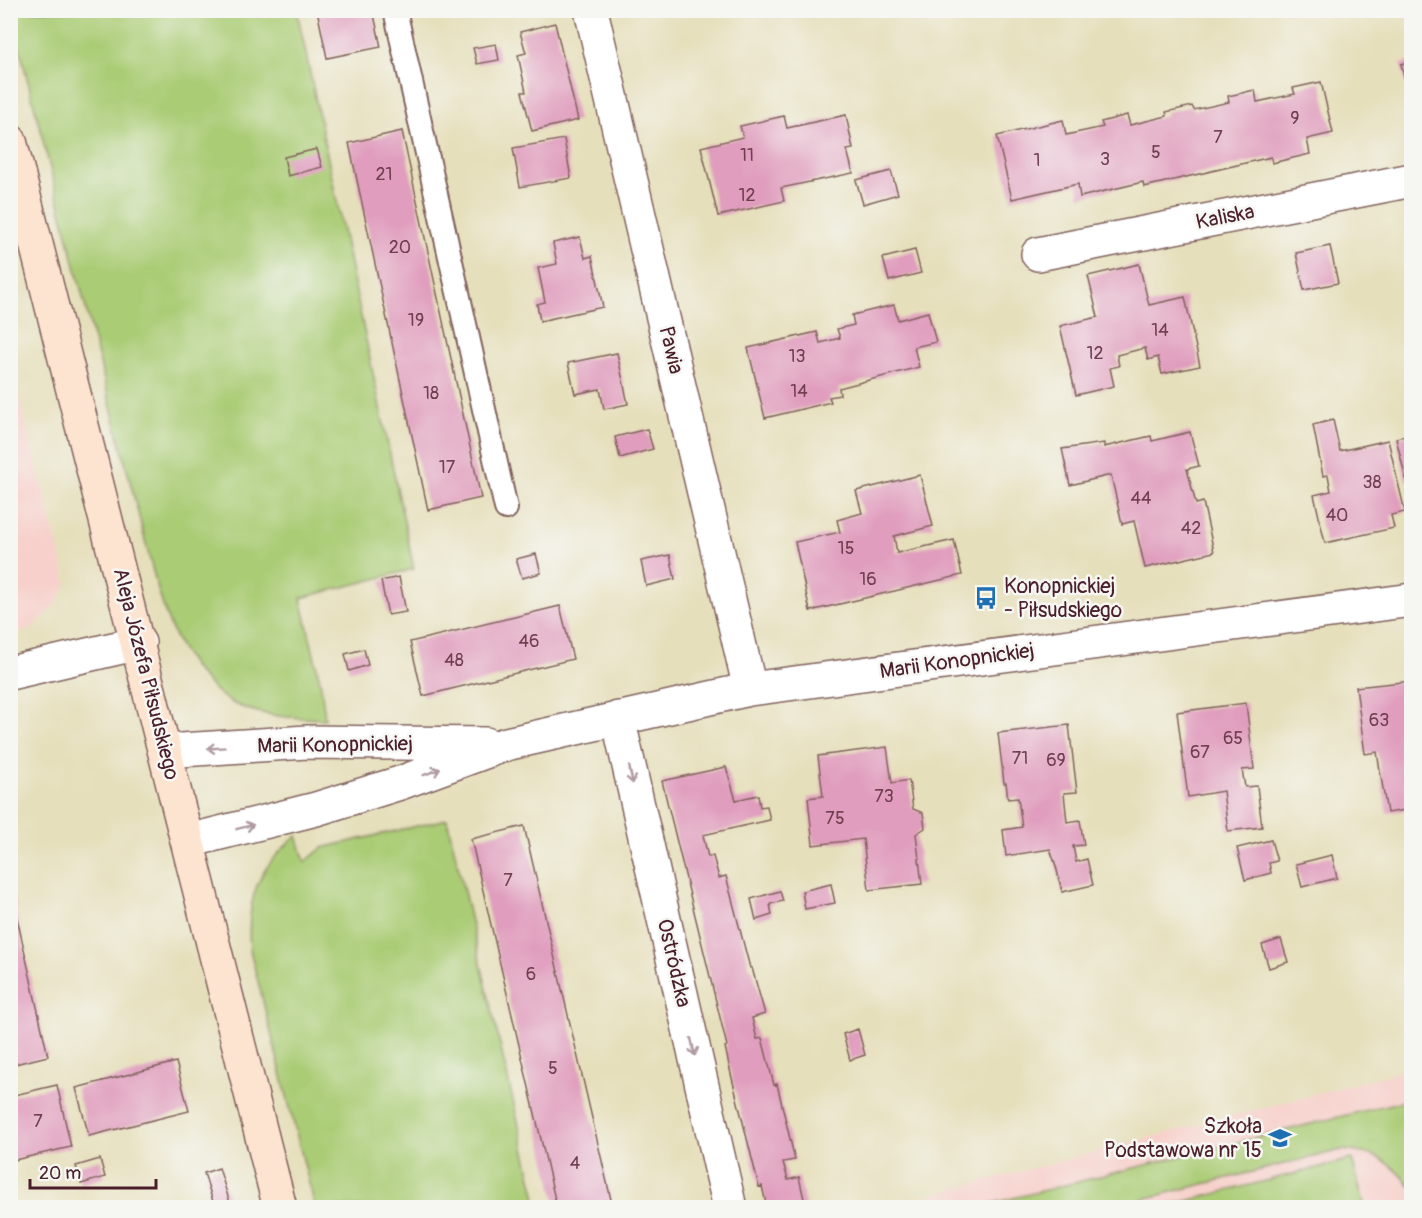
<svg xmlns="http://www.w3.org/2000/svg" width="1422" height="1218" font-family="Pangolin,sans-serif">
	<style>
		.built { fill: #f7d0cb }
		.green { fill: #aacc75; stroke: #7a7650; stroke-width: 1.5 }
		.building { fill: #e09dbd }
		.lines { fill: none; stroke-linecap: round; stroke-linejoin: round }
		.lane-casing { stroke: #81625d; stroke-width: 26 }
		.street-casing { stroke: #81625d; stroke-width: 36 }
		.secondary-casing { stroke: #81625d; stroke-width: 36 }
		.lane { stroke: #fff; stroke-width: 22 }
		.street { stroke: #fff; stroke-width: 33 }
		.secondary { stroke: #fde4d1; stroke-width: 33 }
		.oneway { stroke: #ae9aa0 }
		.labels { text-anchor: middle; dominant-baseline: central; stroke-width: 5; stroke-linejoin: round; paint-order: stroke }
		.number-label { font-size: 18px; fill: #703e50 }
		.street-label { font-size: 21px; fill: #4a1f2b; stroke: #f6f6f2 }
		.poi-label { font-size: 21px; fill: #4a1f2b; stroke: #f6f6f2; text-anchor: start }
	</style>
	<rect width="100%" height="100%" fill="#f6f6f2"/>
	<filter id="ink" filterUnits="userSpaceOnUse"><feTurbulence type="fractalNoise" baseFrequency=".0167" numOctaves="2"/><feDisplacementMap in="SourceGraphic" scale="12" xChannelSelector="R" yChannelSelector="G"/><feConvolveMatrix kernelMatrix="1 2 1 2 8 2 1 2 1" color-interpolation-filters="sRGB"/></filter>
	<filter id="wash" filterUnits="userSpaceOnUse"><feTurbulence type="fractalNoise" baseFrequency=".008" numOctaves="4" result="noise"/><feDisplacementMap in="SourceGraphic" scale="24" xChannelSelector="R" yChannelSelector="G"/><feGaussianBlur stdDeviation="1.35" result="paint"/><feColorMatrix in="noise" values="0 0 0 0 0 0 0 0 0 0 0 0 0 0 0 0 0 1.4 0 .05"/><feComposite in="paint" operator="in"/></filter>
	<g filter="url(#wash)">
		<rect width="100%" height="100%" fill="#e6dfbb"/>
		<path class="built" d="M10,361L67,583L57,602L44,617L28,630L11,634Z
			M1411,1069V1207H886Z"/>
		<path class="green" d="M10,11H297L414,569L301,598L321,686L325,719C296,718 266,717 239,706C226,701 215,691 206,681C169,644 159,594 146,544Z
			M447,819L538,1207H315L250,950C246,898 257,868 297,836L305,862L322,848Z
			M1411,1099V1133L1404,1135L1411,1139V1187C1392,1161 1374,1152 1341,1150L1111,1207H977Z
			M1352,1159L1365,1207H1163Z"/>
		<g id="blocks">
			<path class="building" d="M317,10H373L381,47L327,58Z
				M555,23L578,120L532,131L522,92H526L518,55L526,53L520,32Z
				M496,44L499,60L477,64L473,48Z
				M1412,61V105H1411L1401,64Z
				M1321,82L1333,133L1307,139L1310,154L1272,163L1271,157L1144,187L1143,182L1080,197L1078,184L1012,199L997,136L1063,120L1066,135L1103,127L1101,122L1127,115L1130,125L1167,116L1166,112L1192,106L1194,110L1229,102L1228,96L1255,90L1257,102L1295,94L1293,88Z
				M846,115L853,149L847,150L853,173L781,188L784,201L718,216L701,147L743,137L740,126L784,116L787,128Z
				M402,131L481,498L428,510L349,143Z
				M564,139L571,178L520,187L513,148Z
				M317,149L322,167L288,176L284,157Z
				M891,171L898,194L863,204L856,180Z
				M580,237L585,258L592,256L603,307L540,321L537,304L545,302L538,268L557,264L553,243Z
				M1330,246L1338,283L1304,290L1296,253Z
				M915,250L921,273L889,281L883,258Z
				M1139,264L1149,305L1185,297L1200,366L1162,374L1158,357L1148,360L1145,348L1117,355L1119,366L1110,368L1114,386L1076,395L1060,326L1098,317L1088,276Z
				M894,305L898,320L928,312L936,342L914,347L919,367L839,388L840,395L829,397L831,402L765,418L748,348L817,332L820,343L840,338L837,329L854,325L852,315Z
				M617,353L628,404L604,409L600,389L575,394L568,363Z
				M1333,420L1340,451L1388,440L1405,512L1391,515L1394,528L1325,543L1314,495L1331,491L1328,475L1323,476L1313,425Z
				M647,429L653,449L620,458L615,437Z
				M1190,432L1199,466L1187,469L1196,504L1203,502L1214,552L1145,568L1134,521L1122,524L1111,475L1070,485L1062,449L1104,443V447L1151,436L1152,441Z
				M1412,434V478L1406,480L1396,438Z
				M920,475L933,526L894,536L897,553L954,540L962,575L810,611L795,542L840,532L837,520L862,513L856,491Z
				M536,554L541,573L522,578L516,559Z
				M670,555L675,579L646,586L641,561Z
				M399,577L406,612L388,615L381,581Z
				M560,606L573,659L423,696L410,642Z
				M364,649L368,665L349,671L345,654Z
				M1412,681V809L1387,813L1377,752L1365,754L1356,687Z
				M1246,703L1254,769L1242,770L1245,787L1257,786L1262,827L1228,831L1223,791L1188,797L1177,712Z
				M1069,725L1077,792L1064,793L1067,822L1080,820L1084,845L1073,846L1076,862L1087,859L1093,885L1062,892L1056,866L1050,849L1006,856L1003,830L1022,827L1018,798L1008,799L1006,783H1004L998,733Z
				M887,747L892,783L909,780L913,809L923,813L925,828L916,834L922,884L869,890L863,839L813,845L808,798L823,796L818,756Z
				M726,767L736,800L758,795L760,807L767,806L770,820L703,835L708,857L713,856L719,878L726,876L750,968H752L765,1014L752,1018L757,1039L762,1038L774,1085L777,1084L795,1160L783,1162L788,1180L799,1177L806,1208H767L762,1186L759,1187L731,1074L725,1047L727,1046L662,781Z
				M524,826L612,1204L596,1208H557L471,839Z
				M1271,840L1277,861L1269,863L1271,873L1245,880L1237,848Z
				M1332,855L1337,878L1302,887L1296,864Z
				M10,884L17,908L15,909L48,1056L15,1064L10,1045Z
				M831,884L835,903L805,909L802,891Z
				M780,891L783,901L770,904L772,915L756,920L751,899Z
				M1281,939L1288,962L1269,968L1262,945Z
				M858,1029L865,1055L850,1060L843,1034Z
				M176,1062L189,1111L89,1136L76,1088Z
				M57,1085L71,1147L10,1161V1096Z
				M100,1159L105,1177L81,1184L76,1166Z
				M219,1168L231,1206L227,1208H215L204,1173Z"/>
		</g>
	</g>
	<g filter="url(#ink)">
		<use href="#blocks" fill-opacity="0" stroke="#81625d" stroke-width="1.5"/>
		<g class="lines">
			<g class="lane-casing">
				<path id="lane" d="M395,10L506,508"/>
			</g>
			<g class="street-casing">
				<path id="street" d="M591,10L750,689
					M1038,254L1412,180
					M10,673L139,643
					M618,718L730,1208
					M165,751L307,742L486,744
					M188,841L316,809L400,783L506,744L750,689L1412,600"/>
			</g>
			<g class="secondary-casing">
				<path id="secondary" d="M10,141L280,1208"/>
			</g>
			<use href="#lane" class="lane"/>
			<use href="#street" class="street"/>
			<use href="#secondary" class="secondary"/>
		</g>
		<defs><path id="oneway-shaft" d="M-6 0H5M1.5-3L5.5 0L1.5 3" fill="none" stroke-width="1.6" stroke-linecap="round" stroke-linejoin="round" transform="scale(1.5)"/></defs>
		<g class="oneway">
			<use href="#oneway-shaft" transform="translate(216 748) rotate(176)"/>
			<use href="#oneway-shaft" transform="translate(432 772) rotate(-20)"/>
			<use href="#oneway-shaft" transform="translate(631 775) rotate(78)"/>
			<use href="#oneway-shaft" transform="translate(245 827) rotate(-14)"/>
			<use href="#oneway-shaft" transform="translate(693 1047) rotate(77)"/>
		</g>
	</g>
	<defs>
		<g id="bus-bare" transform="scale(1.8)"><path d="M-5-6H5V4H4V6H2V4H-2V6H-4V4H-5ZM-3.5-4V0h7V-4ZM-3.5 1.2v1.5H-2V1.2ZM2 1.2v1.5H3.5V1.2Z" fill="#1f6fb2" stroke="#f6f6f2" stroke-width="2.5" paint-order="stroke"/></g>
		<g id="school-bare" transform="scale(1.8)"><path d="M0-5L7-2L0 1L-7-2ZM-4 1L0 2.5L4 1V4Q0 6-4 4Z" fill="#1f6fb2" stroke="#f6f6f2" stroke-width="2.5" paint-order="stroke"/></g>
	</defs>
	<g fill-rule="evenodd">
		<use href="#bus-bare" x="986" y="598"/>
		<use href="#school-bare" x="1280" y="1138"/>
	</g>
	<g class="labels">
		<g class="number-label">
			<text x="1295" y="118">9</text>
			<text x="1218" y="137">7</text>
			<text x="1156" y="152">5</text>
			<text x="747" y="155">11</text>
			<text x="1105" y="159">3</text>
			<text x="1037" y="160">1</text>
			<text x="384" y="174">21</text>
			<text x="747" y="195">12</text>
			<text x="400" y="247">20</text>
			<text x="416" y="320">19</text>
			<text x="1160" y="330">14</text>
			<text x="1095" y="353">12</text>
			<text x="797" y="356">13</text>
			<text x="799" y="391">14</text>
			<text x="431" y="393">18</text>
			<text x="447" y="467">17</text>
			<text x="1372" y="482">38</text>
			<text x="1141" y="498">44</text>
			<text x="1337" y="515">40</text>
			<text x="1191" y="528">42</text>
			<text x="846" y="548">15</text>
			<text x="868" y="579">16</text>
			<text x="529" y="641">46</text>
			<text x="454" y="660">48</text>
			<text x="1379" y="720">63</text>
			<text x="1233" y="738">65</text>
			<text x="1200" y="752">67</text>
			<text x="1020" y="758">71</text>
			<text x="1056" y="760">69</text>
			<text x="884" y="796">73</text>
			<text x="835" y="818">75</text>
			<text x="508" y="880">7</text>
			<text x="531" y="974">6</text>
			<text x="553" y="1068">5</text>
			<text x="38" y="1121">7</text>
			<text x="575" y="1163">4</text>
		</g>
		<g class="street-label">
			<text transform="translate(1225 217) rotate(-11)">Kaliska</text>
			<text transform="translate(671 350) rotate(77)">Pawia</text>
			<text transform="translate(957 661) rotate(-8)">Marii Konopnickiej</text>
			<text transform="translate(146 674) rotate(76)">Aleja Józefa Piłsudskiego</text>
			<text transform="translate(335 745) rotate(-1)">Marii Konopnickiej</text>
			<text transform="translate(674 963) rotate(77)">Ostródzka</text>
		</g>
		<g class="poi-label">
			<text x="1004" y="586">Konopnickiej<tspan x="1004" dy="24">- Piłsudskiego</tspan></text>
			<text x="1262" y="1126" text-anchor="end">Szkoła<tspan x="1262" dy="24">Podstawowa nr 15</tspan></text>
		</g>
	</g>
	<rect width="1422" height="1218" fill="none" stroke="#f6f6f2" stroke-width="36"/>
	<path d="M30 1179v9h126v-9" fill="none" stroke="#4a1f2b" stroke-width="3"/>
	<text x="39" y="1179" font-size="18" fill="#4a1f2b" stroke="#f6f6f2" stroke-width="4.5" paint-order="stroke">20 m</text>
</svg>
